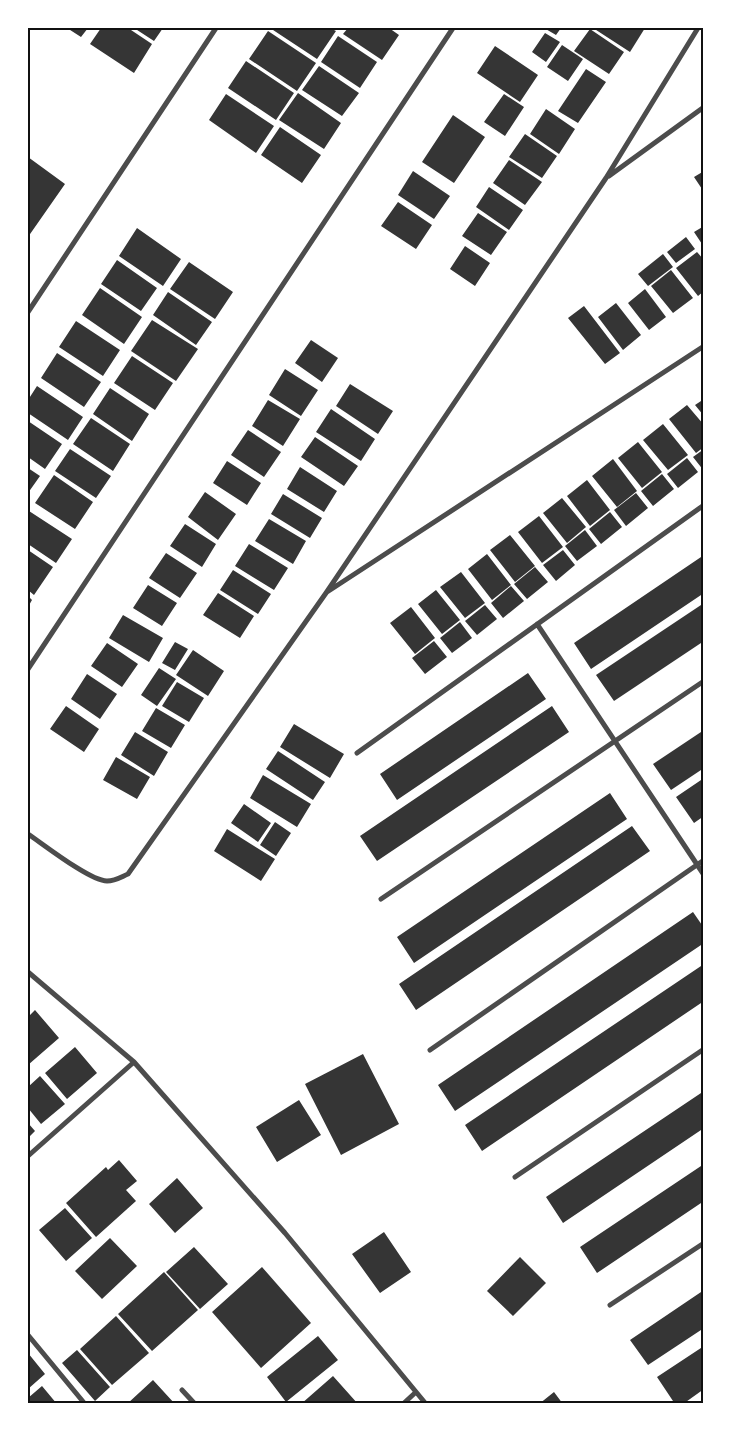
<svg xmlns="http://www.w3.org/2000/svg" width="731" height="1431" font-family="Mulish,sans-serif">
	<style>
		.building { fill: #353535 }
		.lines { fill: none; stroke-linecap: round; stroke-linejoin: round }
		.minor { stroke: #4c4c4c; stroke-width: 5 }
		.neatline { fill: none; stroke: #111; stroke-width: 2 }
	</style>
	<rect width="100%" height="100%" fill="#fff"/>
	<path class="building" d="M67,28H88L81,37Z
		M101,28H128L152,44L134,73L90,44Z
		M134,28H163L154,41Z
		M270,28H330L336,31L317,59Z
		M348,28H389L399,35L382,60L343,34Z
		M544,28H561L556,35Z
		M593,28H645L630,52Z
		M590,29L624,52L609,74L574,51Z
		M268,31L316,63L297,91L249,59Z
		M545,33L560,42L546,62L532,52Z
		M338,36L377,62L360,88L321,62Z
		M562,45L583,59L568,81L547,67Z
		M495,46L538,75L520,102L477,73Z
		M246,61L294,93L276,120L228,88Z
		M319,66L359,93L342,116L302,90Z
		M586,69L606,82L578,123L558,111Z
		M298,93L341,123L324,149L279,120Z
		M226,94L274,126L256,153L209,120Z
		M504,94L524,107L505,136L484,122Z
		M546,109L575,129L559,154L530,134Z
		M453,115L485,137L454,183L422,162Z
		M280,127L321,155L302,183L261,155Z
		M525,134L557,156L542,178L509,157Z
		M28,157L65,184L28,237Z
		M509,160L542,182L525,205L493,183Z
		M413,171L450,196L434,219L398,195Z
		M704,171V192L694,177Z
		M489,187L523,210L509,230L476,207Z
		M398,202L432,225L416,249L381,226Z
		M478,213L507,232L491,255L462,236Z
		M704,226V247L694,232Z
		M137,228L181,259L163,286L119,256Z
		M686,237L695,249L676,263L667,252Z
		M465,246L490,263L475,286L450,269Z
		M697,252L704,260V291L698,296L676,268Z
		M663,254L673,267L648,286L638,274Z
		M117,260L157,288L141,311L101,284Z
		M189,262L233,292L215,319L170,289Z
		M671,270L693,298L673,313L651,286Z
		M100,288L142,317L124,344L82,315Z
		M645,289L666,317L649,330L628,303Z
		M168,292L212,322L196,345L153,315Z
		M616,303L641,335L623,350L598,317Z
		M584,306L620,353L605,364L568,318Z
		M152,320L198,349L176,381L131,351Z
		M76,321L120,350L103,376L59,347Z
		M311,340L338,358L322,382L295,363Z
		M57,353L101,382L84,407L41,378Z
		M132,356L173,383L155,410L114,383Z
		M285,369L318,390L301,416L269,395Z
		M350,384L393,411L378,434L336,406Z
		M37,386L83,417L68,440L28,413V400Z
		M110,388L149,414L132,441L93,414Z
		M704,399V416L695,405Z
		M268,400L300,419L283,446L252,426Z
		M687,405L704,425V447L696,453L669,419Z
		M331,409L375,439L361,461L316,432Z
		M91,418L130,444L113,471L73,444Z
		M28,421L62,444L45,469L28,457Z
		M663,424L688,455L668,470L643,440Z
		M248,430L281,452L264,477L231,455Z
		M315,437L358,466L344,486L301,457Z
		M638,442L662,472L642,488L618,458Z
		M70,449L111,476L96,498L55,471Z
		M704,449V471L693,457Z
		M687,458L698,472L678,488L667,474Z
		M613,459L637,491L617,507L592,476Z
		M227,461L261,483L247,505L213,483Z
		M300,467L337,491L324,512L287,489Z
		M28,468L40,476L28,493Z
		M662,474L674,489L653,506L641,491Z
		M54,475L93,502L75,529L35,503Z
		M587,480L610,510L590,526L567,496Z
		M205,492L236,514L218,540L188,517Z
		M636,493L648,508L626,526L614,510Z
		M283,494L322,518L310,538L271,514Z
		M562,498L586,527L567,543L543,513Z
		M29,511L72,539L56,563L28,544V513Z
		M610,512L622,527L601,544L589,529Z
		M539,516L563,547L542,563L518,532Z
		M269,519L306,541L293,564L255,541Z
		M185,524L216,544L202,567L170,546Z
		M585,530L597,546L577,561L565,546Z
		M510,535L535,566L515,582L490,550Z
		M249,544L288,568L274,590L235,566Z
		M28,550L53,567L34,595L28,590Z
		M563,550L575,565L556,581L543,565Z
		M166,553L197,573L180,598L149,578Z
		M487,554L511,585L492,600L468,569Z
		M704,555V593L591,669L574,643Z
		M535,567L548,582L527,599L514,584Z
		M233,570L271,594L258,614L220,590Z
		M461,572L485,603L465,618L440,587Z
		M148,585L177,603L162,626L133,608Z
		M511,586L524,601L503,618L491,603Z
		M436,590L460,620L442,634L418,604Z
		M218,593L254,616L240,638L203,615Z
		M28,596L32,600L28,607Z
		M704,603V641L614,701L596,675Z
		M485,605L497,619L477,635L465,621Z
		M411,607L435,638L415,654L390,623Z
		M123,615L163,638L149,662L109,638Z
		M460,622L472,638L452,653L440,638Z
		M434,641L447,657L425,674L412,658Z
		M175,642L188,649L175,670L162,663Z
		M107,643L138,664L122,687L91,666Z
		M193,650L224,671L208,696L176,675Z
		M159,668L176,679L157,706L141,695Z
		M528,673L546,699L397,800L380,774Z
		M87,674L117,694L100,719L71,699Z
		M177,682L204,698L189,722L162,706Z
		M66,706L99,729L84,752L50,729Z
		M552,706L569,732L377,861L360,836Z
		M156,708L185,725L171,748L142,731Z
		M294,724L344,754L330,778L280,747Z
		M704,730V768L671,790L653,764Z
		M135,732L168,752L154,776L121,755Z
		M278,751L325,782L313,800L266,769Z
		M116,757L150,777L137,799L103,780Z
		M263,775L311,804L297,827L250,798Z
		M704,778V816L694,823L676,797Z
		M610,793L627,819L414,963L397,937Z
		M244,804L271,823L258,842L231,823Z
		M275,822L291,833L276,856L260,845Z
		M632,826L650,851L416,1010L399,984Z
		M227,829L275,859L261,881L214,851Z
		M693,912L704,928V943L455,1111L438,1085Z
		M704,964V1001L482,1151L465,1125Z
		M35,1010L59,1038L28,1065V1017Z
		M75,1047L97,1073L67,1099L45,1073Z
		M363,1054L399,1124L341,1155L305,1084Z
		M40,1076L65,1104L41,1124L28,1108V1087Z
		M704,1091V1128L563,1223L546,1197Z
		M299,1100L321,1135L277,1162L256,1127Z
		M28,1123L35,1131L28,1138Z
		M119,1160L137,1181L126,1190L136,1201L96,1237L66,1203L106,1167L108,1170Z
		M704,1164V1201L597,1273L580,1247Z
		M177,1178L203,1208L175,1233L149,1204Z
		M65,1208L92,1238L66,1261L39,1230Z
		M384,1232L411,1272L380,1293L352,1254Z
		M110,1238L137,1266L102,1299L75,1271Z
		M194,1247L228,1284L200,1309L166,1272Z
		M520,1257L546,1283L513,1316L487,1291Z
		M262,1267L311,1323L261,1368L212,1312Z
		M164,1272L198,1310L152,1351L118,1314Z
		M704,1290V1328L648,1365L630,1340Z
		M116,1316L149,1353L112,1385L80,1349Z
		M318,1336L338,1360L286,1402L267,1377Z
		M704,1346V1389L683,1404H675L657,1377Z
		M77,1350L110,1387L95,1401L62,1363Z
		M28,1353L45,1374L28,1389Z
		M333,1376L358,1404H301Z
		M153,1380L175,1404H127Z
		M42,1386L57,1404H28V1398Z
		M554,1392L563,1404H539Z"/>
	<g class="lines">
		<path class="minor" d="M609,176L704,107
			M28,312L216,28
			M327,592L704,346
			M537,624L704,875
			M28,669L453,28
			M357,753L704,505
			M28,834C43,844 90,881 107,881C115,881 121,877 128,874L326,593L606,178L698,28
			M381,899L704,681
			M28,972L134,1062L285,1233L426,1404
			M430,1050L704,860
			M28,1156L134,1062
			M515,1177L704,1049
			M610,1305L704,1243
			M28,1335L85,1404
			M182,1390L195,1404
			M403,1404L416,1392"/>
	</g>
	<rect width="731" height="1431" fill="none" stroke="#ffffff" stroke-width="58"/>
	<rect x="29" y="29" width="673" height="1373" class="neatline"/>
</svg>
